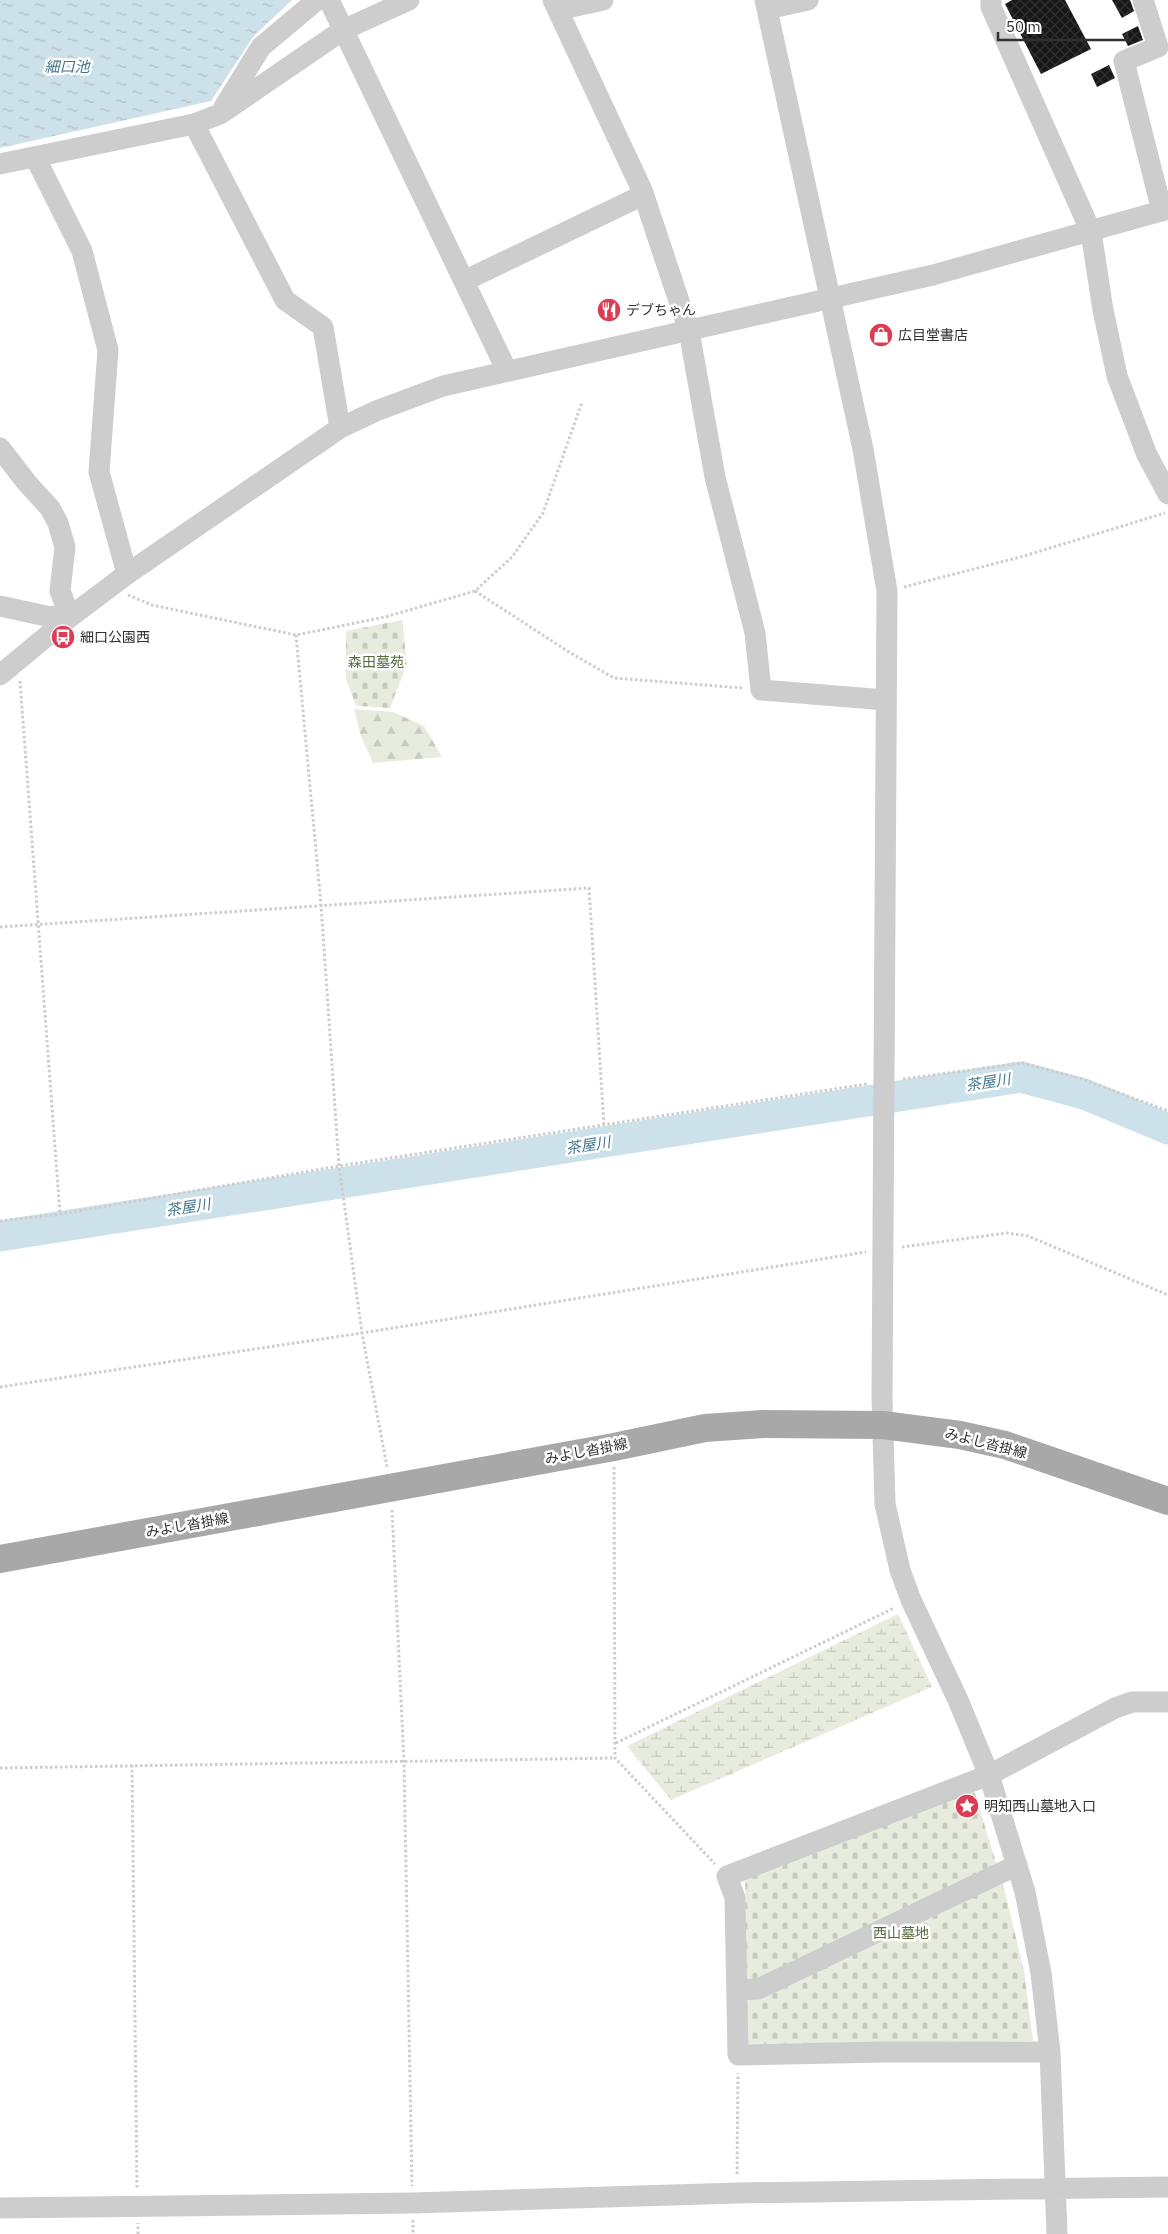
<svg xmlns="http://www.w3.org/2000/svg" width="1168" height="2234" font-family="'IBM Plex Sans','Noto Sans JP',sans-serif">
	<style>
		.forest { fill: url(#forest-firs) }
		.wetland { fill: url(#wetland-marsh) }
		.cemetery { fill: url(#cemetery-stones) }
		.water { fill: url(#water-ripples) }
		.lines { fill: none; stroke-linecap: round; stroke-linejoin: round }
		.river { stroke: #cce1ea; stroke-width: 31 }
		.building { fill: url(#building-cross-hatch) }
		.path { stroke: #cdcdcd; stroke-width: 3; stroke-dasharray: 2.5 2.5; stroke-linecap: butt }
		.minor { stroke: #cdcdcd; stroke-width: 21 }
		.major { stroke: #a8a8a8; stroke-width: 28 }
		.labels { text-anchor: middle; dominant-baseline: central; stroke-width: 5; stroke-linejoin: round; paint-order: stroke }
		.poi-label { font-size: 14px; fill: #303030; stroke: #fff; text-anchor: start }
		.park-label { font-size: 14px; fill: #56693f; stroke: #fff }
		.street-label { font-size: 14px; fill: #303030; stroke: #fff }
		.water-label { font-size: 15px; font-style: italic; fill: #42758d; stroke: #fff }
	</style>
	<defs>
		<pattern id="forest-firs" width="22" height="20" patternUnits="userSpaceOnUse" patternTransform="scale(1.25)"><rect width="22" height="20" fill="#e7ecdf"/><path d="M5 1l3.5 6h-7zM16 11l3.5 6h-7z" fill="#c6cbc0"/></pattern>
		<pattern id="wetland-marsh" width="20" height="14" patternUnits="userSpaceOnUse" patternTransform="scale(1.25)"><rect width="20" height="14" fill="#e7ecdf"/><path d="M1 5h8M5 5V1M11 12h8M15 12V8" fill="none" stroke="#c6cbc0"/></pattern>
		<pattern id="cemetery-stones" width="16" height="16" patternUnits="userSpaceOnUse" patternTransform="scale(1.25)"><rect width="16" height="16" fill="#e7ecdf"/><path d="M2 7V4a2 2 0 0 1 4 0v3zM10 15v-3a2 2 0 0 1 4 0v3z" fill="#c6cbc0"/></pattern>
		<pattern id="water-ripples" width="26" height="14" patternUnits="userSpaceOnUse" patternTransform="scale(1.25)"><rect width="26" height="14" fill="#cce1ea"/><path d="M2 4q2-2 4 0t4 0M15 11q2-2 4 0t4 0" fill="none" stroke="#b0c1c9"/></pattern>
		<pattern id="building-cross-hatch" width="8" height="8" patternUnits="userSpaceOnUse" patternTransform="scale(1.25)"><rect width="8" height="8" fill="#171717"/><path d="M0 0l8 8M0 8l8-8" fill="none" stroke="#303030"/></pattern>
	</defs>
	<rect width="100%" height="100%" fill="#fff"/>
	<path class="forest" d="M354,709L393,712L424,726L442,757L373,763L361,737Z"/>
	<path class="wetland" d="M898,1614L932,1687L671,1800L627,1746Z"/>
	<path class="cemetery" d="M402,620L407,664L390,708L356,706L346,679V631Z
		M974,1790L1006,1896L1024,1971L1033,2041L747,2044L745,1874Z"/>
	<path class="water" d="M0,0H292L253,37L211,101L0,148Z"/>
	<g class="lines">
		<path class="river" d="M0,1236L1021,1077L1084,1094L1168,1129"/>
	</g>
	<path class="building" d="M1012,0H1065L1091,49L1041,74L1005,4Z
		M1112,0H1130L1134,11L1122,18Z
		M1138,26L1143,40L1128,46L1122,34Z
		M1109,65L1115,78L1097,87L1091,74Z"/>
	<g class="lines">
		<path class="path" d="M904,587L1024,556L1165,513
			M475,591L569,652L614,678L743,688
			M128,595L152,605L296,635L385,617L475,591L512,557L543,513L582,402
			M296,635L321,905L339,1166L362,1333L387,1467
			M20,681L60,1214
			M0,927L589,888L604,1126
			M903,1079L1022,1063L1082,1079L1168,1111
			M0,1221L60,1214L339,1166L867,1084
			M902,1247L1007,1233L1028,1236L1168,1295
			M0,1387L362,1333L866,1252
			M614,1467L615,1758L715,1864
			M392,1510L404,1762L412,2186
			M616,1743L894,1608
			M132,1765L137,2189
			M0,1768L615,1758
			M737,2174L738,2073
			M413,2220V2234
			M138,2234V2223"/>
		<path class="minor" d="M329,0L507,371
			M553,0L642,190L689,331L715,477L755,633L761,690L886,700
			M765,0L863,449L887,591L882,1398L885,1504L900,1570L911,1600L958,1700L989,1775L1025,1892L1041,1973L1050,2052L1057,2234
			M991,0V7L1004,36L1091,232L1103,310L1117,376L1147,455L1168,494
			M1143,0L1158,47L1124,61L1162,211
			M767,9L808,0
			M558,10L603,0
			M224,107L261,47L317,0
			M194,124L285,300L323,327L340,428
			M35,157L82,251L108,350L99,472L127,574
			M0,164L194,124L220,114L343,30L409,0
			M464,281L643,195
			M0,448L27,483L50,508L58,523L65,547L60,591L70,617L46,616L0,606
			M0,675L70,617L127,574L340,428L376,411L443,386L933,275L1168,209
			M737,1990L758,1989L1017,1865
			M1050,2052H883L738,2055L735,1898L727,1876L989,1775L1115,1708L1132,1702H1168
			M0,2208L412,2203L737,2193L1168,2187"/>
		<path class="major" d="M0,1559L614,1447L705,1428L763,1424L883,1425L960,1435L1005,1445L1168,1501"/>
	</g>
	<defs>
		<g id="restaurant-disc" transform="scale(1.25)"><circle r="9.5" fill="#db3e54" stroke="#fff"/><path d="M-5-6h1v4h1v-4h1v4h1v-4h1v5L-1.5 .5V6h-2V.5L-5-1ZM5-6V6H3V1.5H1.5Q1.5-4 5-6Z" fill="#fff"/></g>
		<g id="shop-disc" transform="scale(1.25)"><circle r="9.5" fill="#db3e54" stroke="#fff"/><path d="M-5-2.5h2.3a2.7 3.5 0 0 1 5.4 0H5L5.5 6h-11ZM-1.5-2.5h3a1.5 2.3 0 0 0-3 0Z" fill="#fff"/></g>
		<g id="bus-disc" transform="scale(1.25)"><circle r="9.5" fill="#db3e54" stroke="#fff"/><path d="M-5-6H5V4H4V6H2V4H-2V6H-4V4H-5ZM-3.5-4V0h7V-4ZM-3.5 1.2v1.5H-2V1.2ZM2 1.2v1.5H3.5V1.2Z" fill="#fff"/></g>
		<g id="sight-disc" transform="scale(1.25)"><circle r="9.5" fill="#db3e54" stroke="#fff"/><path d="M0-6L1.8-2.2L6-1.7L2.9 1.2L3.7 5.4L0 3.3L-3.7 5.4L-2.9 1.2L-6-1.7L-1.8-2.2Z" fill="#fff"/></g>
	</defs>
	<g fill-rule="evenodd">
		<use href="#restaurant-disc" x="609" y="310"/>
		<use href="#shop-disc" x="881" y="335"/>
		<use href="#bus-disc" x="63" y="637"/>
		<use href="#sight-disc" x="967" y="1806"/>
	</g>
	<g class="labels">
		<g class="poi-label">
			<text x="626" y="310">デブちゃん</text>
			<text x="898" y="335">広目堂書店</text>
			<text x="80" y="637">細口公園西</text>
			<text x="984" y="1806">明知西山墓地入口</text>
		</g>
		<g class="park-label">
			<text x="376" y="662">森田墓苑</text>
			<text x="901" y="1933">西山墓地</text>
		</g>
		<g class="street-label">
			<text transform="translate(986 1443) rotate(14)">みよし沓掛線</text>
			<text transform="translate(586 1451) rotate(-11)">みよし沓掛線</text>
			<text transform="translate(187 1525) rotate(-10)">みよし沓掛線</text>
		</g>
		<g class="water-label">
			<text x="67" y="66">細口池</text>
			<text transform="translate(988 1082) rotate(-9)">茶屋川</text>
			<text transform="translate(588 1145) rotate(-9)">茶屋川</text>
			<text transform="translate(188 1207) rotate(-9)">茶屋川</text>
		</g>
	</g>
	<path d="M998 32v8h129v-8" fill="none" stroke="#303030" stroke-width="2.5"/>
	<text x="1006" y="32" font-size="15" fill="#303030" stroke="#ffffff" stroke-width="4" paint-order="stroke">50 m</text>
</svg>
